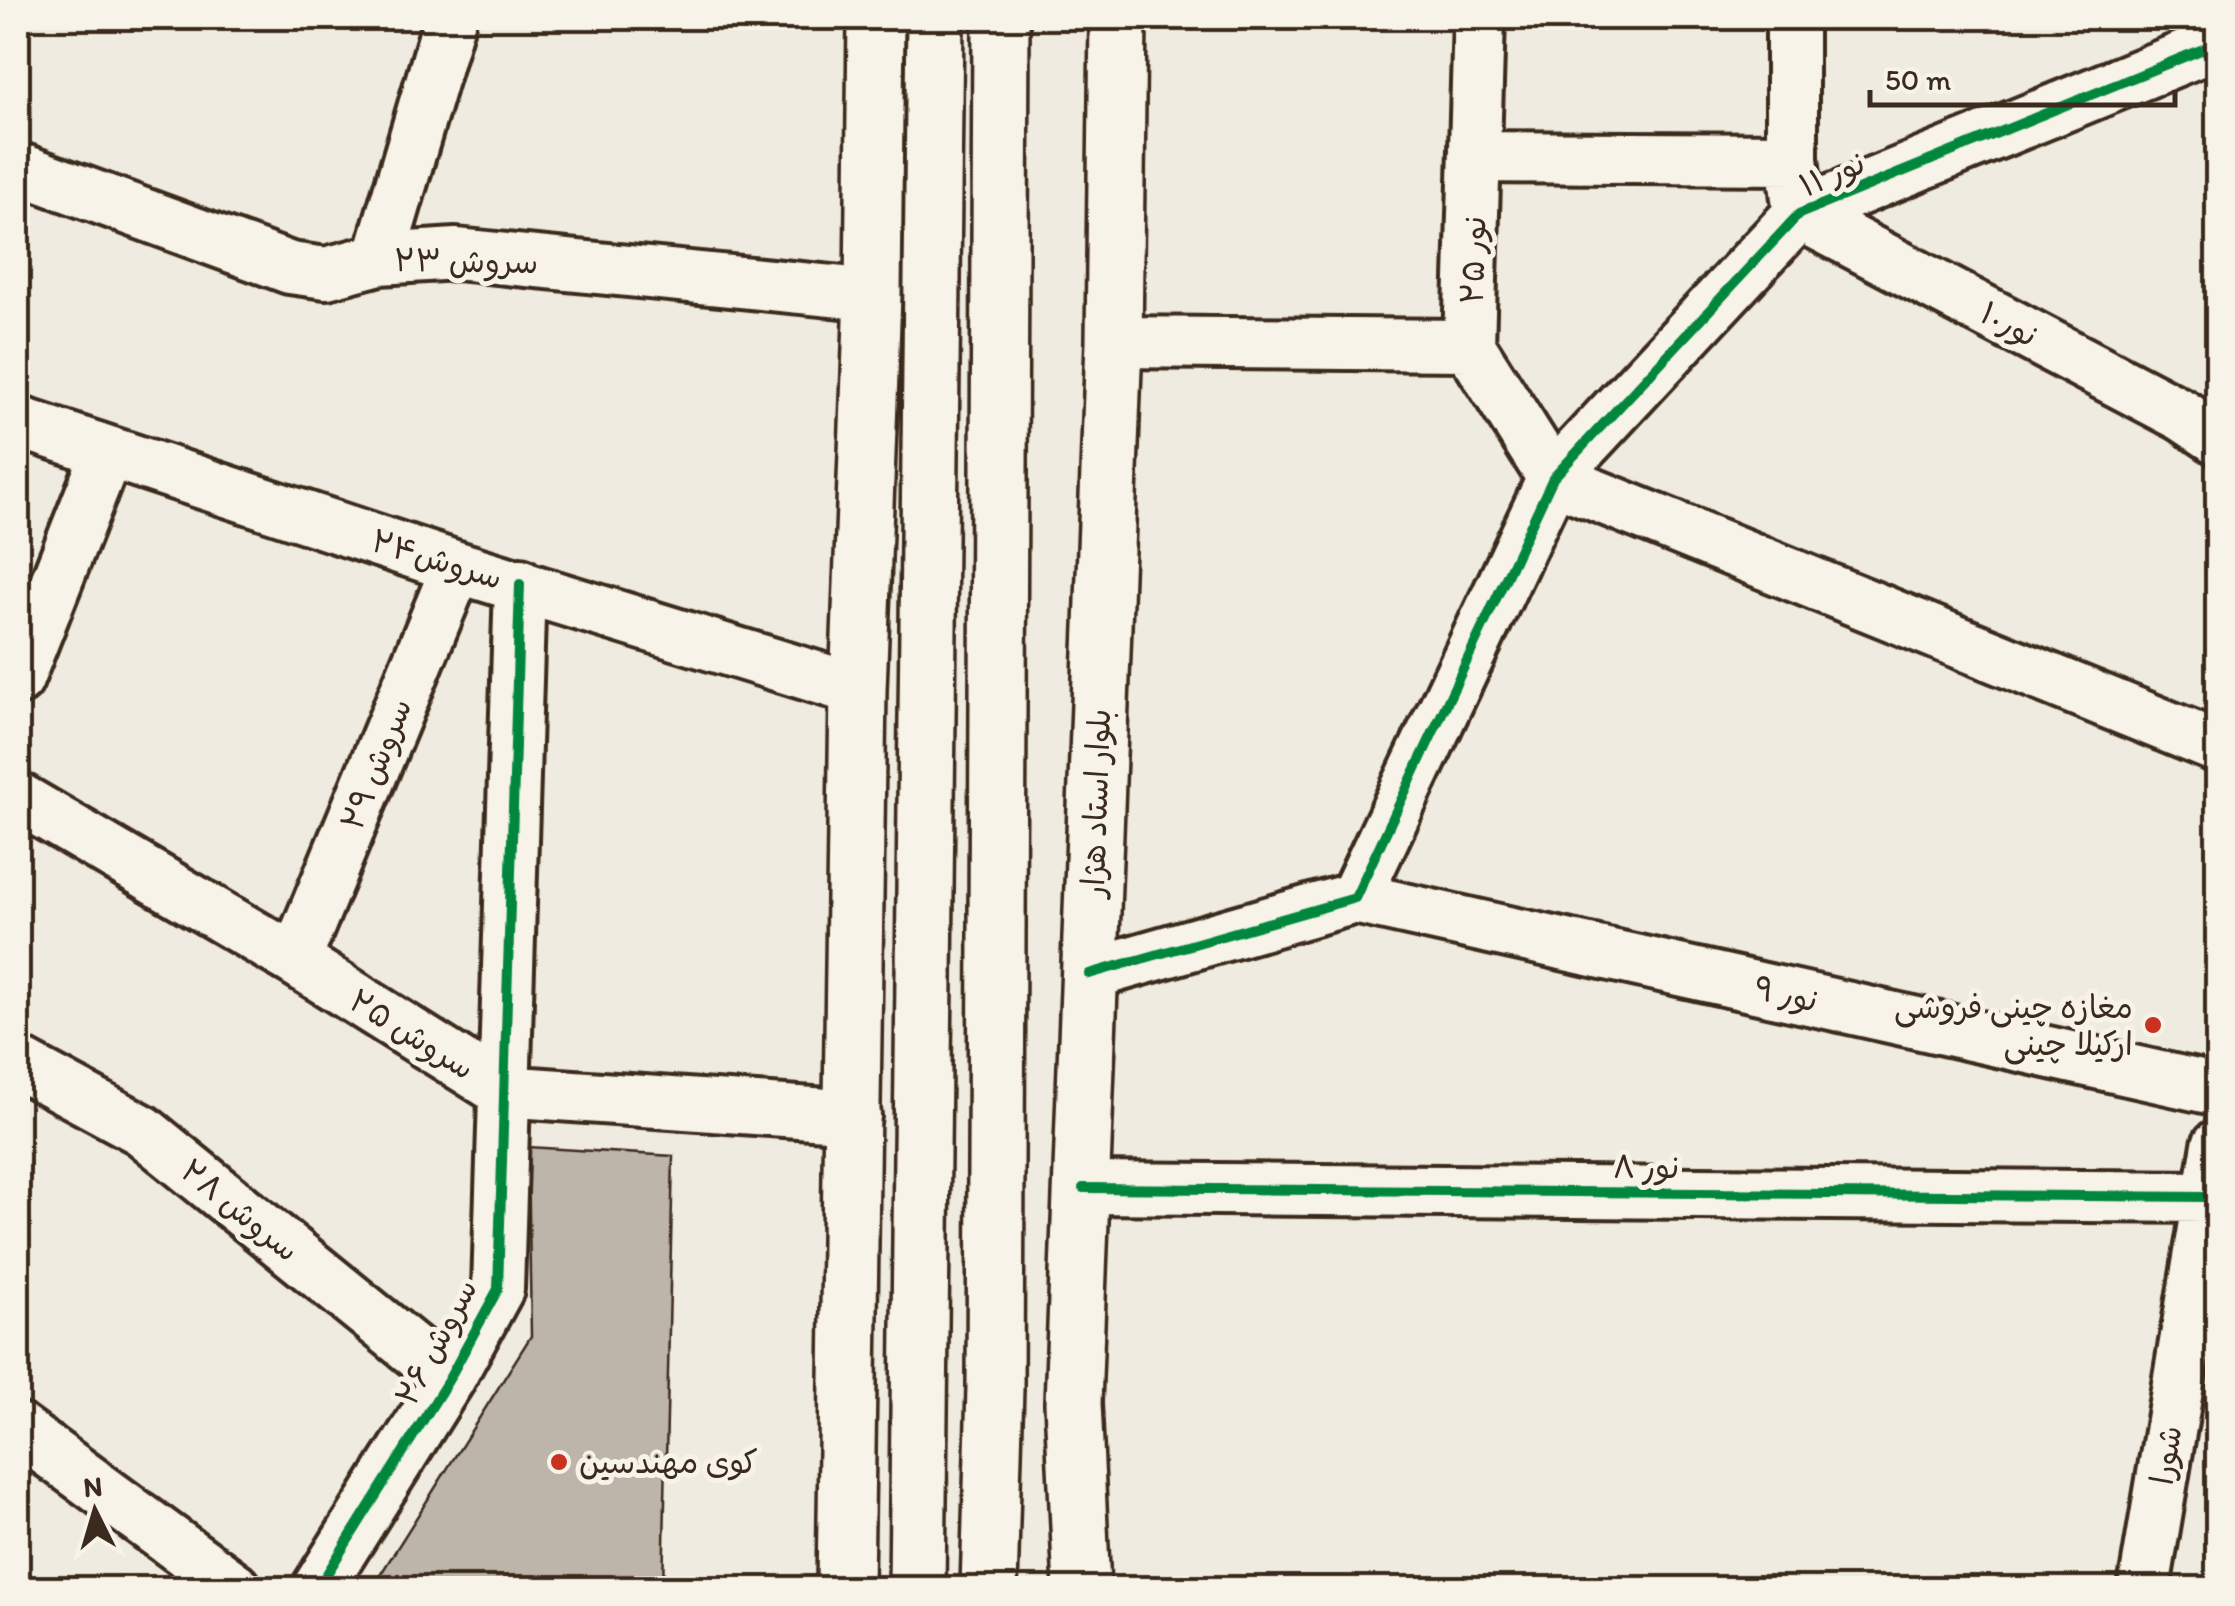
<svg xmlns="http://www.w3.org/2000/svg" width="2235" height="1606" font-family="Itim,'Playpen Sans Arabic',sans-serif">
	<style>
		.building { fill: #bdb5aa; stroke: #3b2a1e; stroke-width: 2.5 }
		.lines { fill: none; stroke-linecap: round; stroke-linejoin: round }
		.minor-casing { stroke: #3b2a1e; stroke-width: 58 }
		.major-casing { stroke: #3b2a1e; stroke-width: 62 }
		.minor { stroke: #f7f3e8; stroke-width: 50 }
		.major { stroke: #f7f3e8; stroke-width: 55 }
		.cycleway-casing { stroke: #f7f3e8; stroke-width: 16 }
		.cycleway { stroke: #00873e; stroke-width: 10 }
		.poi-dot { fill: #c8321e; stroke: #f7f3e8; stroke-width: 4 }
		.labels { text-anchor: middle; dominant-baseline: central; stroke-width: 10; stroke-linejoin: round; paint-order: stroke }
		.street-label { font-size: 32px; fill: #3b2a1e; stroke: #f7f3e8 }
		.poi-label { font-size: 32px; fill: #3b2a1e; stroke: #f7f3e8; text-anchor: end }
	</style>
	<rect width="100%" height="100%" fill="#efebe0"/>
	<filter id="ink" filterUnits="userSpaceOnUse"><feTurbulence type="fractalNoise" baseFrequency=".01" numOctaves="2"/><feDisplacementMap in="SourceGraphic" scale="20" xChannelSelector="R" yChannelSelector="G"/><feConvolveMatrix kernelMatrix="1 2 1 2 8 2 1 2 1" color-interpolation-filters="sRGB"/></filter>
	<g filter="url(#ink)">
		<path class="building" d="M528,1147L673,1156L663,1588H372L531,1336Z"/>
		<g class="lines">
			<g class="minor-casing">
				<path id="minor" d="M1479,18L1469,345L1553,478
					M1792,18V159L1799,214L2182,415L2218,439
					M1477,157L1792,159
					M18,168L290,268L326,273L379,259L456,254L873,295
					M379,259L450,18
					M1114,342L1469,345
					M18,422L457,567L858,690
					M1553,478L2218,747
					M18,679L107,453
					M18,798L295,960L503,1091L855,1116
					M1355,898L2218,1090
					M295,960L457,567
					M1089,974L1355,898L1553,478L1799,214L2218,43
					M18,1063L142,1130L449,1379
					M1083,1188L2209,1197
					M18,1429L235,1588
					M318,1588L449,1379L498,1289L520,584
					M2144,1588L2218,1145"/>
			</g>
			<g class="major-casing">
				<path id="major" d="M845,1588L858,690L873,295L876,18
					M917,1588L935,18
					M989,1588L995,1388L1001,18
					M1082,1588L1073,1403L1114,342L1118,18"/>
			</g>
			<use href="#minor" class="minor"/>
			<use href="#major" class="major"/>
			<g class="cycleway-casing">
				<path id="cycleway" d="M1089,974L1355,898L1553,478L1799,214L2218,43
					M1083,1188L2209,1197
					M318,1588L449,1379L498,1289L520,584"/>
			</g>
			<use href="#cycleway" class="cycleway"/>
		</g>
	</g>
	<g class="poi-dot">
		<circle cx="2153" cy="1025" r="10"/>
		<circle cx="559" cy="1462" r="10"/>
	</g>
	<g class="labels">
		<g class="street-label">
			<text transform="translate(1832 174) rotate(-23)">نور ۱۱</text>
			<text transform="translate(1473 260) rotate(-88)">نور ۲۵</text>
			<text transform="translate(466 261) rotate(1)">سروش ۲۳</text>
			<text transform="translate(2009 324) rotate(28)">نور۱۰</text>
			<text transform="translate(437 559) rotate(17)">سروش۲۴</text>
			<text transform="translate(376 764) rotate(-68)">سروش ۲۹</text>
			<text transform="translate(1096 803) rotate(-88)">بلوار استاد هژار</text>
			<text transform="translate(1786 994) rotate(13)">نور ۹</text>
			<text transform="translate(412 1034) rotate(32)">سروش ۲۵</text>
			<text x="1646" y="1167">نور ۸</text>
			<text transform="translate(240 1210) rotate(39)">سروش ۲۸</text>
			<text transform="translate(436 1342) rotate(-62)">سروش ۲۶</text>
			<text transform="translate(2166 1455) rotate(-81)">شورا</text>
		</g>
		<g class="poi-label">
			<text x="2133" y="1007">مغازه چینی فروشی<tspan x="2133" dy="37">ارکیلا چینی</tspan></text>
			<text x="579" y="1462" text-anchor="start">کوی مهندسین</text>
		</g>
	</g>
	<rect width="2235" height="1606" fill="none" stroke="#f7f3e8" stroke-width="60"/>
	<rect x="30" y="30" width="2175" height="1546" fill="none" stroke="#3b2a1e" stroke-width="4" filter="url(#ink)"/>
	<g transform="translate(95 1511) rotate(355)" stroke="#f7f3e8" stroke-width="8" paint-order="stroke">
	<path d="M0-8L18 38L0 25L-18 38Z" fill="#3b2a1e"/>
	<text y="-15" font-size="28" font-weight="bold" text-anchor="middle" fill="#3b2a1e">N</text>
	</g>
	<path d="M1870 90v15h305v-15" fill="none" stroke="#3b2a1e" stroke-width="5"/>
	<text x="1885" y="90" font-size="30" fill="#3b2a1e" stroke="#f7f3e8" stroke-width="8" paint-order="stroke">50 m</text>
</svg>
